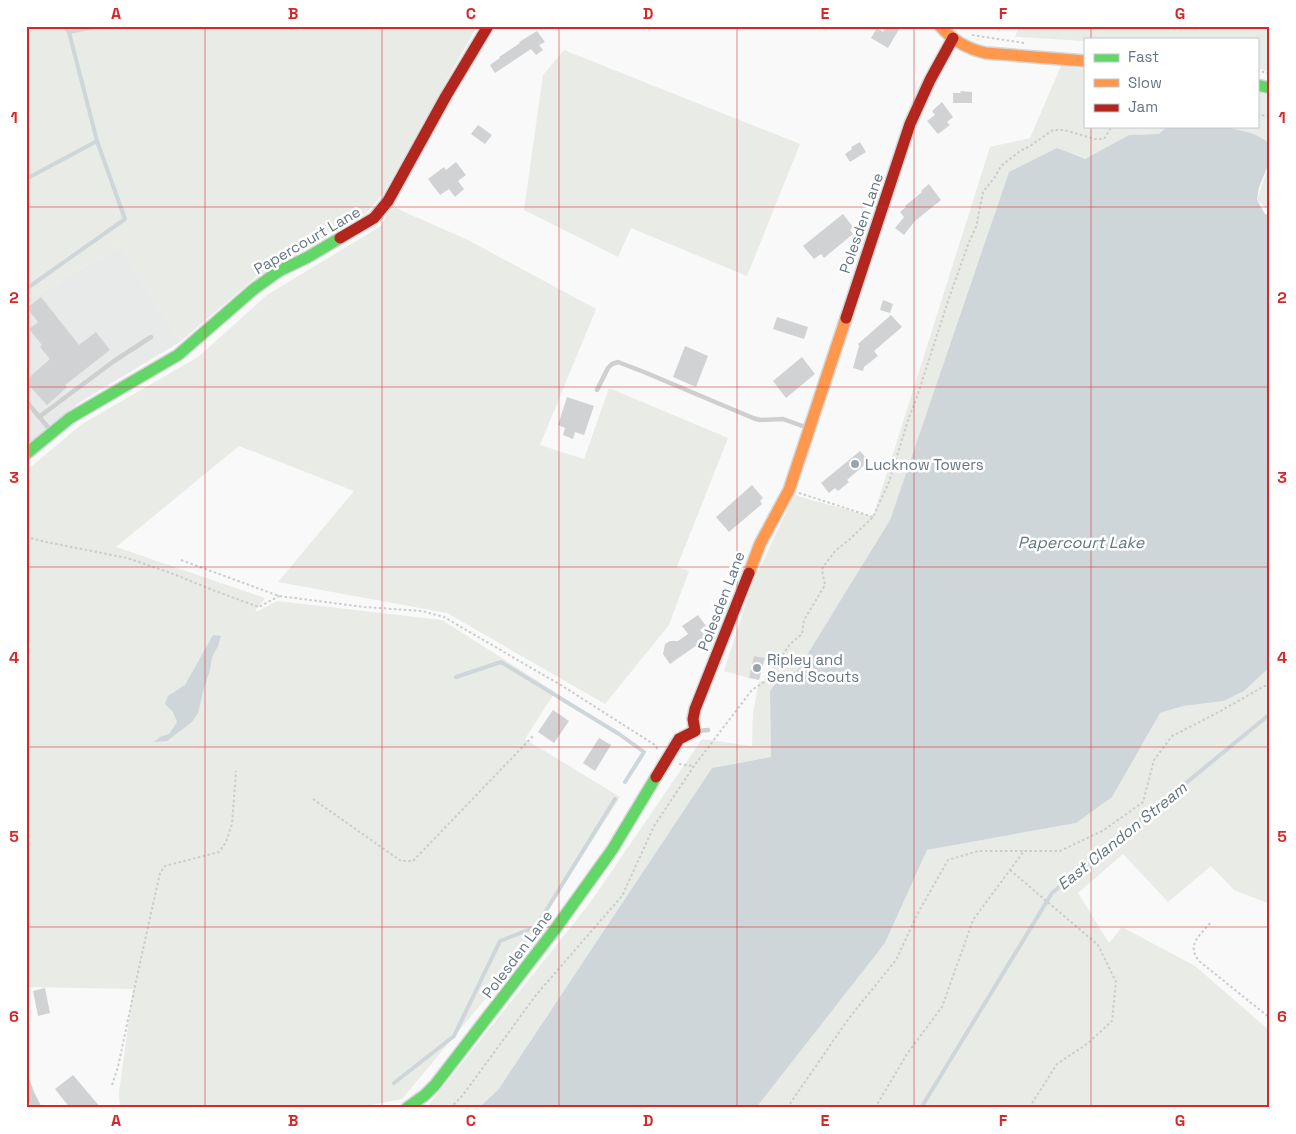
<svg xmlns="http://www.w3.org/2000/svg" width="1296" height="1134" font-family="'Space Grotesk',sans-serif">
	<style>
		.built { fill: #e8e9e9 }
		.green { fill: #e8ebe6 }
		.water { fill: #ced6d9 }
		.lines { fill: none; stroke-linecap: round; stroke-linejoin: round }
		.stream { stroke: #ced6d9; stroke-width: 4 }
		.building { fill: #d0d2d3 }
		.fast-casing { stroke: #d5d6d7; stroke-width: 14 }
		.slow-casing { stroke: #d5d6d7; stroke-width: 14 }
		.jam-casing { stroke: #d5d6d7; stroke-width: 14 }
		.path { stroke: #cbcccd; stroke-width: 2; stroke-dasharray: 2.5 2.5; stroke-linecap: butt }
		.lane { stroke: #cecfd0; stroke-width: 4.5 }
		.street { stroke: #cecfd0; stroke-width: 9 }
		.fast { stroke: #63d668; stroke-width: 11 }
		.slow { stroke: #ff974d; stroke-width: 11 }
		.jam { stroke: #b3261e; stroke-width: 11 }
		.grid { fill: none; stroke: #d62828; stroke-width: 1; stroke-opacity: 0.55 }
		.poi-dot { fill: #99a4ac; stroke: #fff; stroke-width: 2 }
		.labels { text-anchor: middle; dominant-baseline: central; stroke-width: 5; stroke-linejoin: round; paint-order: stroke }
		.street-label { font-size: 15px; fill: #657683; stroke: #fff }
		.poi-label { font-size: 15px; fill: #657683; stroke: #fff; text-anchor: start }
		.water-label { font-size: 16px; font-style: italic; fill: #60757c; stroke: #fff }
		.neatline { fill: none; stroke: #d62828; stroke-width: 2 }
		.grid-label { font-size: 16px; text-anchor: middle; font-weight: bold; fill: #d62828 }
	</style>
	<rect width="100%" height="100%" fill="#f9f9f9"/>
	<path class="built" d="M120,246L180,342L80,402L26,445V301Z"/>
	<path class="green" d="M26,26H477L383,194L366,213L255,278L180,342L120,246L26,301Z
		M1019,26H1270V72L1257,68V39H1085V41L1015,37Z
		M564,50L800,144L747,276L631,228L618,257L524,210L543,75Z
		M1061,66L1085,69V126H1168L1160,134L1129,135L1085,159L1009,172L890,520L797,671L780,677L770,691L771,757L712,768L498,1090L477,1108H426L590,903L702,739L752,746L753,712L759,682L779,677L765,658L755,656L749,678L724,671L751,587L794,495L873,517L990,147L1030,138Z
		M1257,92L1270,96V147L1254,134L1224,126H1257Z
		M1270,161V211L1257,200Z
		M391,206L468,240L596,309L540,445L584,459L609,388L728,438L677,567L689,571L669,625L605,704L447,613L278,582L354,491L239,446L116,547L265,598L255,611H258L277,601L442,620L555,692L525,739L620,797L511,968L402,1099L356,1108H120L119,1093L133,989L26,987V471L82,424L198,357L267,295L381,226Z
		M1270,667V904L1234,890L1211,866L1168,902L1123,854L1078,893L1109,943L1122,927L1195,966L1270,1031V1108H756L885,943L927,850L1076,823L1160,713L1183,706L1224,701L1244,691Z"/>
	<path class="water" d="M1168,126H1224L1254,134L1270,143V161L1259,187L1257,200L1265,214L1270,216V667L1244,691L1224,701L1183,706L1160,713L1112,797L1076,823L927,850L885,943L756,1108H478L498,1090L712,768L771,757L770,691L780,677L797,671L890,520L1009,172L1057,148L1085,159L1129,135L1159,134Z
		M213,635L221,636L218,646L212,657L210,670L204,688L198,713L192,722L167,741L154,742L160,737L169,734L177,722L173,712L165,704L168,696L185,685Z"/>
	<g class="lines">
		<path class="stream" d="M64,26L69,32
			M26,179L97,141
			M26,289L125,219L97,141L69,32L98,26
			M456,677L501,662L619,734L644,752L625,782
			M394,1083L454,1036L500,941L536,927L615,799
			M921,1108L1052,893L1270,714"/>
	</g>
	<path class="building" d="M886,26H901L888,48L871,38L877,28L883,32Z
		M537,31L545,42L539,45L543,50L536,55L531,49L495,73L490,65L500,58L499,57L520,43L519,42Z
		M960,91L972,92V103H953V93H961Z
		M942,102L953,117L947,122L950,125L938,134L927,121L935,115L932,111Z
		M478,125L492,135L485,144L471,134Z
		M860,142L866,152L850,162L845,154L852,149L851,147Z
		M456,162L466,175L458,181L464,189L455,197L449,189L440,195L428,179L444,167L446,170Z
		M929,184L941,200L915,221L904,235L895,228L904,217L900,212L906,207L905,206L922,192L921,191Z
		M843,214L853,227L850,230L853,234L824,258L821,254L814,259L803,246Z
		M41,297L79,345L96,332L110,350L65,385L67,387L47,405L26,382V380L50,359L40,347L42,345L29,329L38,322L27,308Z
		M883,300L893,304L890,313L880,310Z
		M891,315L902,327L874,351L878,356L864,367L863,371L853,368L859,346L858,344Z
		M777,317L808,327L804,339L773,329Z
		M685,346L708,356L696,387L673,377Z
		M802,357L815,374L786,398L773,381Z
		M567,397L594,406L584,435L575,432L573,439L563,435L565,428L558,425Z
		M860,451L869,461L847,480L849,482L838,491L835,488L829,493L821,483Z
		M752,485L763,498L760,501L762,504L729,532L716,517Z
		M698,615L706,626L700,630L707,638L670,664L663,654L665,644L670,641H678L688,634L682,626Z
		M754,656L765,658L759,680L749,678Z
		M553,710L569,721L554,743L538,732Z
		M599,738L611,745L595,771L583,763Z
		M45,988L50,1013L38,1016L33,991Z
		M73,1075L101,1108H70L55,1089Z"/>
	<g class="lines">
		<g class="fast-casing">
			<path id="fast" d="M1257,85L1270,88
				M26,454L70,418L178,355L254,289L279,271L308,257L340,238
				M407,1108L425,1095L435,1085L556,928L612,850L656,777"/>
		</g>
		<g class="slow-casing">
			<path id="slow" d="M940,26C953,41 967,49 986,53L1085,61
				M749,573L760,544L789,490L846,318"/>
		</g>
		<g class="jam-casing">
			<path id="jam" d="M340,238L374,218L388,201L446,96L488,26
				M846,318L910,124L930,80L953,38
				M656,777L679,739L695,731L693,719L695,709L749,573"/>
		</g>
		<path class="path" d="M972,35L1024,43
			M1257,70L1270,74
			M1257,114L1270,117
			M799,493L873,517
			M26,537L46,542L127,558L171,573L215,591L259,607L279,596
			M181,560L279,596L364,607L422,611L444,617L564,687L655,745L658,750
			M679,764L694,766
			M313,799L401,861H413L533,736
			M1010,870L1098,945L1116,982L1112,1021L1087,1044L1057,1064L1029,1108
			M1210,923C1200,936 1186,944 1199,961L1270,1018
			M112,1085L118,1067L138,972L160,873L165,866L219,852L226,842L232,824L236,771
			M450,1108L463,1095L536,995L622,896L654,826L694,766L752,690L764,682L790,644L802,634L804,620L825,585L822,570L823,567L835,551L850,539L873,517L889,482L909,417L916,400L948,301L969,242L976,227L983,192L995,177L1001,166L1020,151L1030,146L1053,130H1064L1095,139H1104L1112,126
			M787,1108L849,1018L896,960L919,911L948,860L978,851H1024
			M875,1108L907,1054L942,1007L973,920L1024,851H1060L1104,830L1143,802L1154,760L1172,736L1217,713L1270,683"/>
		<path class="lane" d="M597,390L608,368L612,364L618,362L644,372L753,418L760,420L783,419L808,428
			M26,401L51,431
			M39,417L114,361L151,337
			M697,731L708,730"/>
		<path class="street" d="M26,1083L30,1094L37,1108"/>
		<use href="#fast" class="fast"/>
		<use href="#slow" class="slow"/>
		<use href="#jam" class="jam"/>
	</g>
	<path class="grid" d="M205,26V1108M382,26V1108M559,26V1108M737,26V1108M914,26V1108M1091,26V39M1091,126V1108M26,207H1270M26,387H1270M26,567H1270M26,747H1270M26,927H1270"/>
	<g class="poi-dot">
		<circle cx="855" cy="464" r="5"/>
		<circle cx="757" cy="668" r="5"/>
	</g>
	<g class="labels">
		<g class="street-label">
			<text transform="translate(861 223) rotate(-71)">Polesden Lane</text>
			<text transform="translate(307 240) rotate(-30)">Papercourt Lane</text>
			<text transform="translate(721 601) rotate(-69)">Polesden Lane</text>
			<text transform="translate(517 954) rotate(-53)">Polesden Lane</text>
		</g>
		<g class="poi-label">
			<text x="865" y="464">Lucknow Towers</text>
			<text x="767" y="659">Ripley and<tspan x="767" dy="17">Send Scouts</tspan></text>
		</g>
		<g class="water-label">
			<text x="1081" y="542">Papercourt Lake</text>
			<text transform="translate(1122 836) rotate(-39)">East Clandon Stream</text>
		</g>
	</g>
	<rect width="1296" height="1134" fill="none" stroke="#ffffff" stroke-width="55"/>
	<rect x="1084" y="38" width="175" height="90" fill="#ffffff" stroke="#c1c8cd"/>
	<rect x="1094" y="54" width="25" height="8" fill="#63d668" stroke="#c1c8cd"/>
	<text x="1128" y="62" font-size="15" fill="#657683">Fast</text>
	<rect x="1094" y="79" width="25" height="8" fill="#ff974d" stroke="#c1c8cd"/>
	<text x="1128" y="88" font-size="15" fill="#657683">Slow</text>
	<rect x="1094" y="104" width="25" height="8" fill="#b3261e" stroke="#c1c8cd"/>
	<text x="1128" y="112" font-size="15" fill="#657683">Jam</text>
	<rect x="28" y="28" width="1240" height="1078" class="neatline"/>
	<g class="grid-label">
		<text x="116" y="19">A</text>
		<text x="293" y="19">B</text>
		<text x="471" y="19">C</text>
		<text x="648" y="19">D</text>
		<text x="825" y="19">E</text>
		<text x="1003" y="19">F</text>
		<text x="1180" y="19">G</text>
		<text x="14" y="123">1</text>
		<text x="1282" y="123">1</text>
		<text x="14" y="303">2</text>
		<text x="1282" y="303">2</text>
		<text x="14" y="483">3</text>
		<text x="1282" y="483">3</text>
		<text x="14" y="663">4</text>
		<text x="1282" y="663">4</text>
		<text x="14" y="842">5</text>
		<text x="1282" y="842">5</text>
		<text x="14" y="1022">6</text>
		<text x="1282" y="1022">6</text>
		<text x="116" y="1126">A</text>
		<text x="293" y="1126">B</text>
		<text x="471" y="1126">C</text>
		<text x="648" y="1126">D</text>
		<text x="825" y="1126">E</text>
		<text x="1003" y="1126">F</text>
		<text x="1180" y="1126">G</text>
	</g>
</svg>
